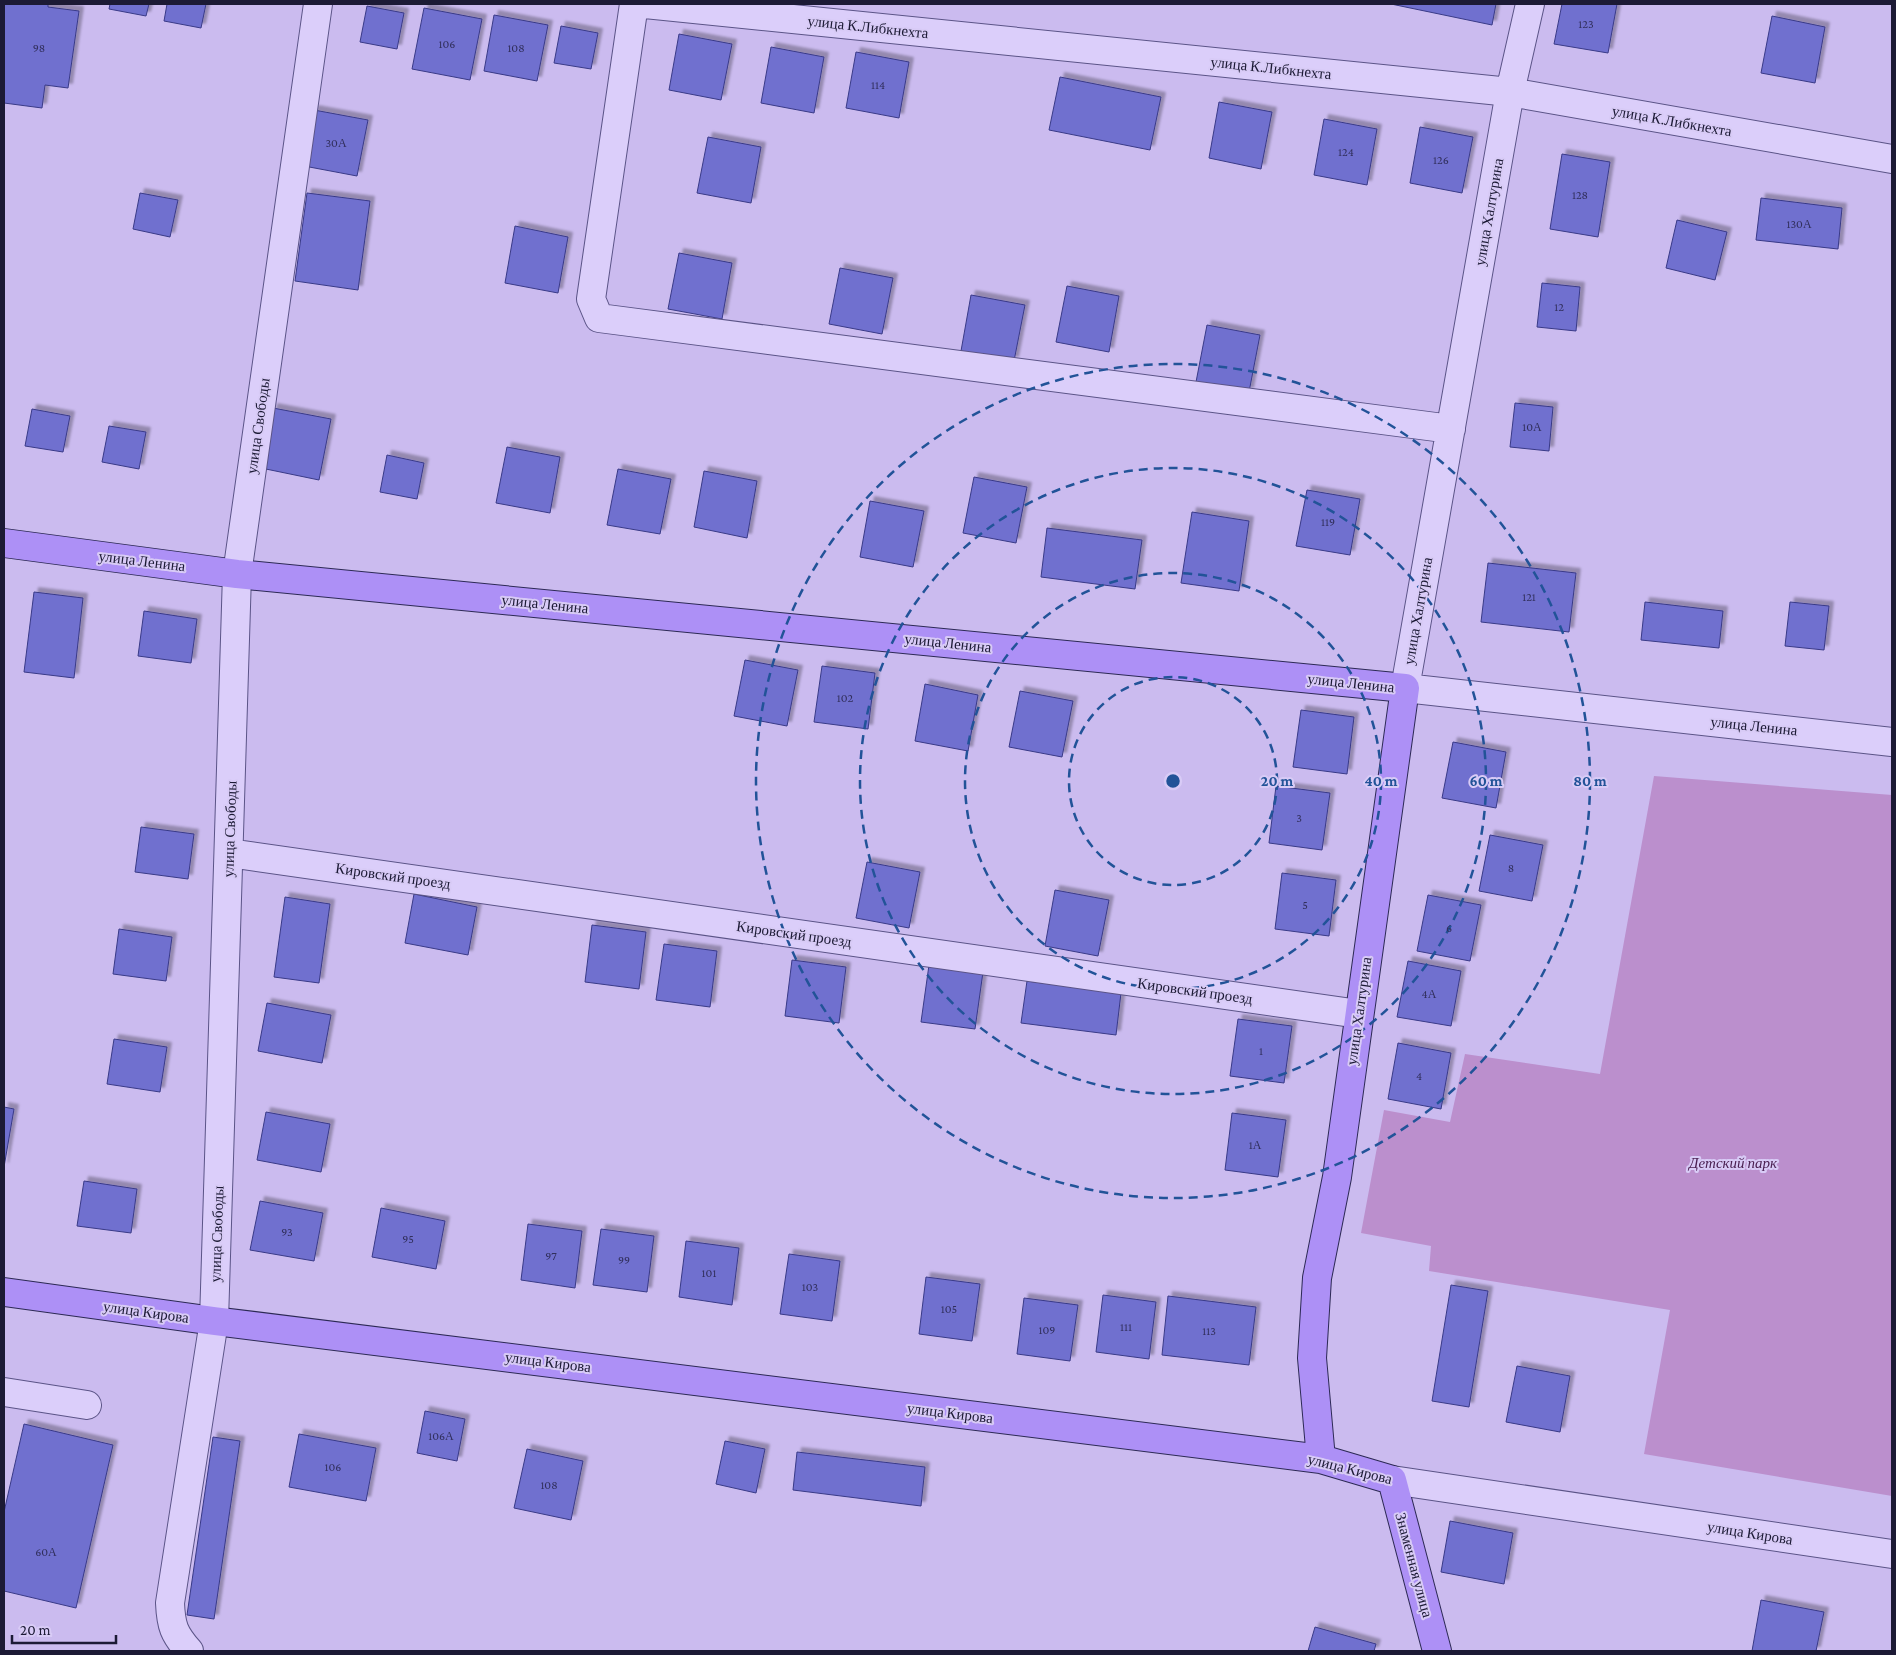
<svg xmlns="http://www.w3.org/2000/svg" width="1896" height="1655" font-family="'Crimson Pro',serif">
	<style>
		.green { fill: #bb8fcd }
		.building { fill: #706fcf; stroke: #393a87; filter: url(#shadow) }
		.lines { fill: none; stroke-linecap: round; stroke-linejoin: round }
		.minor-casing { stroke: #5b5487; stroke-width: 30 }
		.major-casing { stroke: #2c2954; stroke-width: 30 }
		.minor { stroke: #dbcefa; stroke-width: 28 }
		.major { stroke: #ad90f6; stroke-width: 28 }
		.ring { fill: none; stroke: #225398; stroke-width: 2.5; stroke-dasharray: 9 6 }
		.labels { text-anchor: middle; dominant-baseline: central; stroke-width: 4; stroke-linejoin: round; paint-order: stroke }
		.number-label { font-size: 12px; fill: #312f5c }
		.street-label { font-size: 15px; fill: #1c1a35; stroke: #d8cbf6 }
		.park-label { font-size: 15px; font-style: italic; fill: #4b2052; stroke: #d8cbf6 }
		.centre { fill: #225398; stroke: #d8cbf6; stroke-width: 2.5 }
		.ring-label { font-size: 15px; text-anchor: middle; font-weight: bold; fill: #225398; stroke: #d8cbf6; stroke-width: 4; stroke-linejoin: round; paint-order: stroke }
	</style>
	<defs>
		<filter id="shadow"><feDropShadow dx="4.5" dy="-4.5" stdDeviation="1" flood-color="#0004"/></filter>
	</defs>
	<rect width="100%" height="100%" fill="#cbbbef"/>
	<path class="green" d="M1654,776L1892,795V1496L1644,1454L1670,1310L1429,1271L1431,1246L1361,1233L1384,1110L1450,1122L1465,1054L1600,1074Z"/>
	<path class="building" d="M4,4H48V7L79,11L68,88L45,85L42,108L4,103Z
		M110,4H149L146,16L109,9Z
		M167,4H206L201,28L164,21Z
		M1391,4H1496L1492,25Z
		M1562,4H1617L1608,53L1554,44Z
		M367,6L404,13L397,49L360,42Z
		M424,8L482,19L470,80L412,69Z
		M494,15L548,25L537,81L484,71Z
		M1772,16L1825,27L1815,83L1761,73Z
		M561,26L598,33L591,69L554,63Z
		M679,34L732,44L721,100L669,90Z
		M771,47L824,57L814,113L761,103Z
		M856,52L909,62L899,118L846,108Z
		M1060,77L1161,97L1150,150L1049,130Z
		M1219,102L1272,112L1261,169L1209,158Z
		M314,110L368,120L357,176L304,166Z
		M1324,119L1377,129L1367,185L1314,175Z
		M1420,127L1473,137L1462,193L1410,183Z
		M708,137L761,147L751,203L697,193Z
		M1562,154L1610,162L1598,237L1550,229Z
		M140,193L178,200L170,237L133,229Z
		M307,193L370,201L358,290L295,281Z
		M1761,198L1842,208L1838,249L1756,240Z
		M1677,220L1727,232L1715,280L1666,268Z
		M515,226L568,237L558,293L505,283Z
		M679,253L732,263L722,319L668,309Z
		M840,268L893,278L882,334L829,324Z
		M1542,283L1580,287L1576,331L1537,327Z
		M1067,286L1119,296L1109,352L1056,342Z
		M971,295L1025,305L1014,361L961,351Z
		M1207,325L1260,335L1249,392L1196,382Z
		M1515,403L1553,407L1549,451L1510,447Z
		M273,408L331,419L319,480L261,468Z
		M32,409L70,416L63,452L25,446Z
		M109,426L146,432L139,469L102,462Z
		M507,447L560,457L550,513L496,503Z
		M387,455L424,463L417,499L380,492Z
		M618,469L671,479L660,534L607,525Z
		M704,471L757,481L747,538L694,527Z
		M974,477L1027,487L1016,543L963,533Z
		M1307,490L1360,499L1350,555L1296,546Z
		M870,501L924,511L913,567L860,557Z
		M1192,512L1249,521L1239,591L1181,583Z
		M1047,528L1142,540L1135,589L1041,577Z
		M1488,563L1576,573L1569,632L1481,622Z
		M34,592L83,598L74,678L24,672Z
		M1645,602L1723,611L1719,648L1641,640Z
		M1790,602L1829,606L1824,650L1785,646Z
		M144,611L197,619L191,663L138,656Z
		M745,660L798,670L787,726L734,716Z
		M822,666L875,673L868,729L814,722Z
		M925,684L978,695L968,751L915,741Z
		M1020,691L1073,701L1062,757L1009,747Z
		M1301,710L1354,717L1347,774L1293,767Z
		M1453,742L1506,752L1496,808L1442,798Z
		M1276,786L1330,793L1322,850L1269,843Z
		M141,827L194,834L188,879L135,872Z
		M1490,835L1543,845L1532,901L1479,891Z
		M867,862L920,872L909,928L856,918Z
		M1282,873L1336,880L1329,936L1275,929Z
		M1055,890L1109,900L1098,956L1045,946Z
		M414,894L477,907L468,955L405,943Z
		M1428,895L1481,905L1470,961L1417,951Z
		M285,897L330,904L319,983L274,977Z
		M592,925L646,932L639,989L585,982Z
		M119,929L172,937L166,981L113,974Z
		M664,944L717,951L710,1007L656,1000Z
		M792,960L846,967L839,1023L785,1016Z
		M1408,961L1461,971L1451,1026L1397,1017Z
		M929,965L983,972L975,1029L921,1022Z
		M1027,981L1121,993L1116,1035L1021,1023Z
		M267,1003L331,1015L322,1063L258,1051Z
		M1238,1019L1292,1026L1284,1083L1230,1076Z
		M114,1039L167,1047L160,1092L107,1084Z
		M1398,1043L1451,1053L1441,1109L1388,1099Z
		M4,1107L14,1109L4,1167Z
		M266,1112L330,1124L321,1172L257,1160Z
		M1232,1113L1286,1120L1278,1177L1225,1170Z
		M84,1181L137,1189L131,1233L77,1226Z
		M260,1201L323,1213L314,1261L250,1250Z
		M381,1208L445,1221L436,1269L372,1257Z
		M528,1224L582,1231L575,1288L521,1280Z
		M601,1229L654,1236L647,1292L593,1285Z
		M686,1241L739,1248L732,1305L679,1297Z
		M789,1254L840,1261L832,1321L780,1314Z
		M926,1277L980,1284L972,1341L919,1334Z
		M1451,1285L1488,1291L1469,1407L1432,1401Z
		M1103,1295L1156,1302L1149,1359L1096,1352Z
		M1168,1296L1256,1307L1249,1365L1162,1355Z
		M1024,1298L1078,1305L1070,1361L1017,1354Z
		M1517,1366L1570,1376L1560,1432L1506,1422Z
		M425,1411L465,1419L457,1461L417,1453Z
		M24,1424L113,1445L76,1608L4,1591V1512Z
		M299,1434L376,1448L366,1501L289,1487Z
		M213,1437L240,1441L214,1619L187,1615Z
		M725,1441L765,1449L756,1493L716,1484Z
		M527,1449L583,1461L571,1520L514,1508Z
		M797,1452L925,1467L921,1506L793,1490Z
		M1450,1521L1513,1533L1504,1584L1441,1572Z
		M1761,1600L1824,1612L1816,1651H1752Z
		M1315,1627L1376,1644L1374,1651H1308Z"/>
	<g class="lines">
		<g class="minor-casing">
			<path id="minor" d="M634,4L591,299L599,318L1451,429
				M645,4L1510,92L1892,159
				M1530,4L1510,92L1405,688L1892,742
				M229,853L1359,1014
				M4,1392L87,1405
				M1392,1480L1892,1554
				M189,1651C174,1634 171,1626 170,1603L214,1321L237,574L318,4"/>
		</g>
		<g class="major-casing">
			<path id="major" d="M4,543L237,574L1405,688L1337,1177L1317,1278L1312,1358L1321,1459
				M4,1292L214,1321L1321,1459L1392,1480L1437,1651"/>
		</g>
		<use href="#minor" class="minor"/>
		<use href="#major" class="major"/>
	</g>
	<g class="ring">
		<circle cx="1173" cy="781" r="104"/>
		<circle cx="1173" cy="781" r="208"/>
		<circle cx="1173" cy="781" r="313"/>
		<circle cx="1173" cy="781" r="417"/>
	</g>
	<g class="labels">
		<g class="number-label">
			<text x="1586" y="24">123</text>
			<text x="447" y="44">106</text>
			<text x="39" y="48">98</text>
			<text x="516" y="48">108</text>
			<text x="878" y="85">114</text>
			<text x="336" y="143">30А</text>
			<text x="1346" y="152">124</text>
			<text x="1441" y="160">126</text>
			<text x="1580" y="195">128</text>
			<text x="1799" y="224">130А</text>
			<text x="1559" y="307">12</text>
			<text x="1532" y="427">10А</text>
			<text x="1328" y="522">119</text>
			<text x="1529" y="597">121</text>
			<text x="845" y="698">102</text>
			<text x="1299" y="818">3</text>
			<text x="1511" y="868">8</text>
			<text x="1305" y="905">5</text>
			<text x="1449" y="928">6</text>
			<text x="1429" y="994">4А</text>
			<text x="1261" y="1051">1</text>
			<text x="1419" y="1076">4</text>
			<text x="1255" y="1145">1А</text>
			<text x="287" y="1232">93</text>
			<text x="408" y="1239">95</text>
			<text x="551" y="1256">97</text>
			<text x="624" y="1260">99</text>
			<text x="709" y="1273">101</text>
			<text x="810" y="1287">103</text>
			<text x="949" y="1309">105</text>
			<text x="1126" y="1327">111</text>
			<text x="1047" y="1330">109</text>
			<text x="1209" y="1331">113</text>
			<text x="441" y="1436">106А</text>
			<text x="333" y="1467">106</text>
			<text x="549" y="1485">108</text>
			<text x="46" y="1552">60А</text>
		</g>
		<g class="street-label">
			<text transform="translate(868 27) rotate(6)">улица К.Либкнехта</text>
			<text transform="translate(1271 68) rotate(6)">улица К.Либкнехта</text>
			<text transform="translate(1672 121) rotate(10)">улица К.Либкнехта</text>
			<text transform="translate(1489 212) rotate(-80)">улица Халтурина</text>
			<text transform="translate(258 426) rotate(-82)">улица Свободы</text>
			<text transform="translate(142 561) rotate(7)">улица Ленина</text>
			<text transform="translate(545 604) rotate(6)">улица Ленина</text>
			<text transform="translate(1418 611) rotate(-80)">улица Халтурина</text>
			<text transform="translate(948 643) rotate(6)">улица Ленина</text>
			<text transform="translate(1351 683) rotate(6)">улица Ленина</text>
			<text transform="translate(1754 726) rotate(6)">улица Ленина</text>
			<text transform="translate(230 829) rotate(-88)">улица Свободы</text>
			<text transform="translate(393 876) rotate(8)">Кировский проезд</text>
			<text transform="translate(794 934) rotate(8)">Кировский проезд</text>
			<text transform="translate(1195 991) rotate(8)">Кировский проезд</text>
			<text transform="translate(1359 1011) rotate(-82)">улица Халтурина</text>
			<text transform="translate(217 1234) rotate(-88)">улица Свободы</text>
			<text transform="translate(146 1312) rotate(8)">улица Кирова</text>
			<text transform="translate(548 1362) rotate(7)">улица Кирова</text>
			<text transform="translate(950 1413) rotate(7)">улица Кирова</text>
			<text transform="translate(1350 1469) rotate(14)">улица Кирова</text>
			<text transform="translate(1750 1533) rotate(9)">улица Кирова</text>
			<text transform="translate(1414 1565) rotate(75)">Знаменная улица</text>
		</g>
		<g class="park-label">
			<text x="1733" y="1163">Детский парк</text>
		</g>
	</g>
	<circle cx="1173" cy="781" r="8" class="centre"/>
	<g class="ring-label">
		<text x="1277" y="786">20 m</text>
		<text x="1381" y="786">40 m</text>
		<text x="1486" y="786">60 m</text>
		<text x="1590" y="786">80 m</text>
	</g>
	<rect width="1896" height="1655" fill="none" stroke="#1c1a35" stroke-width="10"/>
	<path d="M12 1635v8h104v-8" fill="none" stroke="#1c1a35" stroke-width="2.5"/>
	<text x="20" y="1635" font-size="15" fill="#1c1a35" stroke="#d8cbf6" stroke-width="4" paint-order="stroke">20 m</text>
</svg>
